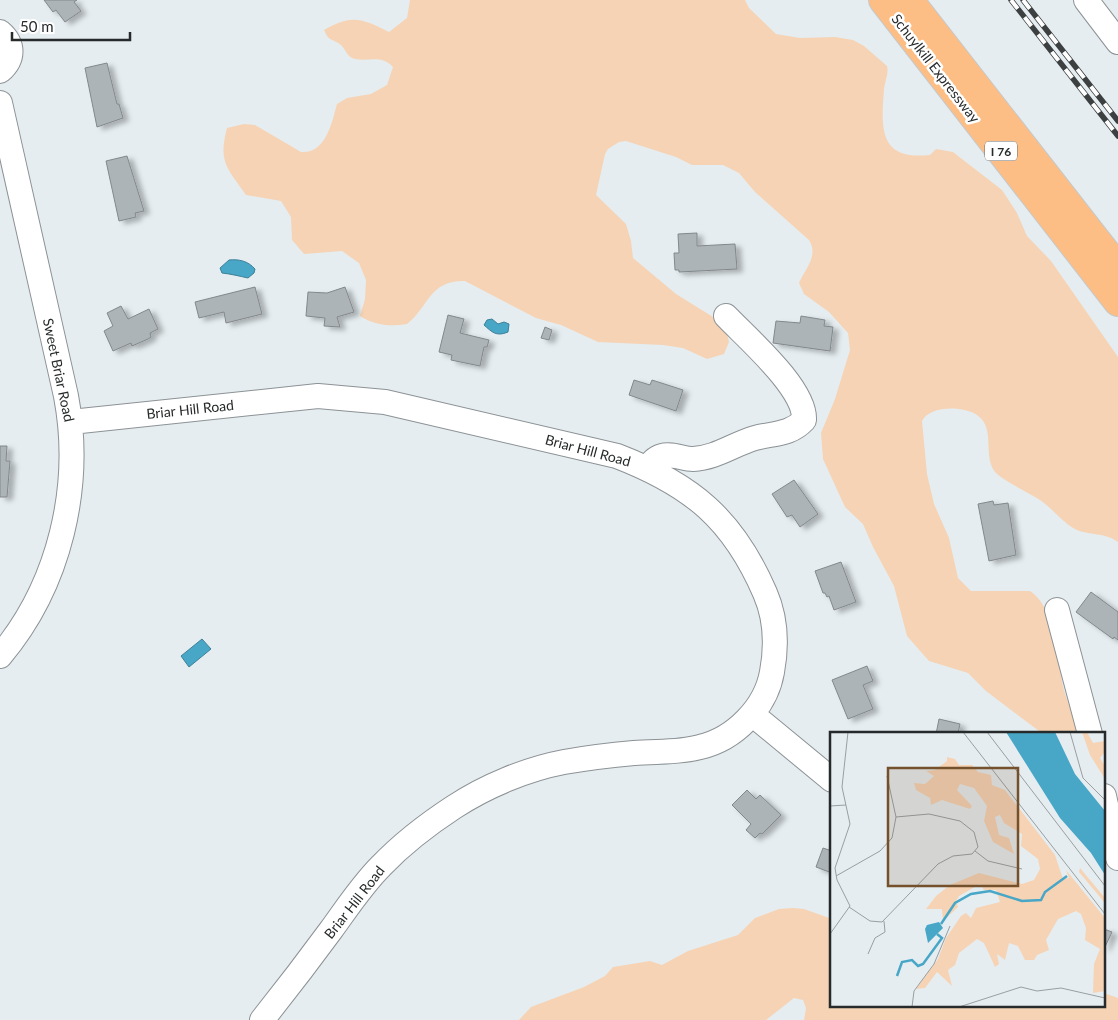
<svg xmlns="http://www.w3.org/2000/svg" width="1118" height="1020" font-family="Lato,sans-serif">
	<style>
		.green { fill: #f6d3b4 }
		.water { fill: #48a6c7; stroke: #3e8198 }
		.building { fill: #adb4b7; stroke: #82888b; filter: url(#shadow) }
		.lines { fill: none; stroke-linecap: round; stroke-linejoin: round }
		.minor-casing { stroke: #8c9295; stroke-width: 26 }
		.highway-casing { stroke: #c7c8c8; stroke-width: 30 }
		.minor { stroke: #fff; stroke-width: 24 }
		.highway { stroke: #fdbe85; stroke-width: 28 }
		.rail-casing { stroke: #3c4041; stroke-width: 5.5 }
		.rail { stroke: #fff; stroke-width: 4; stroke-dasharray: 11; stroke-linecap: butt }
		.labels { text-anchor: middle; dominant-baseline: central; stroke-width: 5; stroke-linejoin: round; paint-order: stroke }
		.shield { fill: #fff; stroke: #686a6b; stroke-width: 1 }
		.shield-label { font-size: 12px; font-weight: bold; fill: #272a2b }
		.street-label { font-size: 14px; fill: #272a2b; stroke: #fff }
		.inset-river { fill: none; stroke: #48a6c7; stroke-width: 2.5 }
		.inset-road { fill: none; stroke: #999fa1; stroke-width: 1 }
		.view { fill: #75502c; fill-opacity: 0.15; stroke: #75502c; stroke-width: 2.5 }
		.inset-edge { fill: none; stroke: #272a2b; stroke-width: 2.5 }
	</style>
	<defs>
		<filter id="shadow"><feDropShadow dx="5.5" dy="3" stdDeviation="2.5" flood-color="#0004"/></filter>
	</defs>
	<rect width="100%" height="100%" fill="#e5edf0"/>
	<path class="green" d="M410,0H745L749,8L776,34L800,38L835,37L853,40L864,46L887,66C889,73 885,81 884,89C881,130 879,160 930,155L936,149L953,152L1002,190L1017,213L1027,236L1051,261L1118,357V542C1105,532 1089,536 1075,529C1062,522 1052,508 1040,500C1026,491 1009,484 997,474C981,459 997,428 977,415C964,406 930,405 922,421L927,474L934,504L949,538L958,578L971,591H1030C1056,607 1057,662 1064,690C1068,705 1076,719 1079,734H1043L986,691L968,673L929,661L907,636L894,586L873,547L863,524L845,507L823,459L821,433L835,399L850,350L848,333L829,312L804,294L799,283C805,269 819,256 809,240L755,192L739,173L723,165H692L676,157L626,141L619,142L608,149L605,154L596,195L626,224L631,241L633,258L676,294L713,317L726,330L729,342L724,354L707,359L683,348L663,345L598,342L561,325L536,318L465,281C429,280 429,307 407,324C390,327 374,325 360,316L365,299L366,280L359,263L342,251L304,254L292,240L291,217L281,201L246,195C227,168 218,162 227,128L244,124L255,125L301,152C326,154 332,122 337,104L347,98L371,94L387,85L393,67C381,54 369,62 355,59C347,57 346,50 341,45C332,38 329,42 324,30C351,14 362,18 389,32L407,18Z
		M793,908L804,909L832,919V1006H1104V993L1118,998V1020H804L806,1008L803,1000L794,998L766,1020H519L531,1007L584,987L605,976L613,967L650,961L662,965L688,951L738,935L755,918L779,909Z"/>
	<path class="water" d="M229,260C239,259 248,261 255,269L254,273L248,278C239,276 231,274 222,273L220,268Z
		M492,319L498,324L504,322L509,324L508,332C496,337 492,332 484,325L487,320Z
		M202,639L211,649L189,667L181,656Z"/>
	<path class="building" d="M44,0H77L74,2L81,11L65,22L56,10L53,12Z
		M107,63L117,104H119L123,118L97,127L85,68Z
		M127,156L144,211L135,213L136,217L119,221L106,161Z
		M697,233V246L735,244L737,269L679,272V270H675L674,253H679L678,234Z
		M255,287L262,314L226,323L224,312L199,318L195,302Z
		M345,287L354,312L337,317L340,327L324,326L325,318L306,316L308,292L327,293Z
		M121,306L128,319L149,309L158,329L150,333L151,337L148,339L132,346L131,343L113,351L104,331L113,326L107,313Z
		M448,315L464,319L460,333L489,340L487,347H484L480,366L451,360L452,355L439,352Z
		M801,316L825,320L824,326L833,327L830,351L773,343L776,321L800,323Z
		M545,327L552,330L549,340L541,338Z
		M634,380L650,385L652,380L683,390L676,411L629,395Z
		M0,446H7L6,461H10L7,497H0Z
		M794,480L818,514L800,527L792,515L787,517L772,494Z
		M993,501L994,505L1008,503L1016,555L989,561L978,504Z
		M841,562L856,602L834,610L829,596L827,597L825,593H823L815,571Z
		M1091,592L1118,612V640L1114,637L1113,639L1076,612Z
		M867,666L873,681L863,685L873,709L848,719L832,680Z
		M939,719L960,724L958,733L962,734H936Z
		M747,790L756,799L760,795L781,815L762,834L760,833L755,838L746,830L751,824L732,805Z
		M823,848L832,851V873L816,867Z
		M1104,929L1112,932L1104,949Z"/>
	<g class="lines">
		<g class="minor-casing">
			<path id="minor" d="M1086,0L1118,42
				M0,32C14,44 14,59 0,71
				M0,103L66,396C83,486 60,585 0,656
				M71,422L318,396L385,402L617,456C692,485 733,519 765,593C776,618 777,645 772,672C766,707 735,739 700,747C679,753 656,751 634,753C611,755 587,758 564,762C527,769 486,786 454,807C428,824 403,843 381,866C362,885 347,908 331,930C309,960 286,990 262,1020
				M648,468C652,462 655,458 662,456C672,453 683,459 693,459C716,458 734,444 755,438C774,433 790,435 804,420C806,389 748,339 726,316
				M1057,610L1090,734
				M752,714L832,780
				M1104,796L1118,858"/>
		</g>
		<g class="highway-casing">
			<path id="highway" d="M883,0L1118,302
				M909,0L1118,268"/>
		</g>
		<use href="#minor" class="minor"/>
		<use href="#highway" class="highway"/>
		<g class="rail-casing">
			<path id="rail" d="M1011,0L1118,136
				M1023,0L1118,121"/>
		</g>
		<use href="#rail" class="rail"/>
	</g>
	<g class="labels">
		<rect class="shield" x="985" y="141.5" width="32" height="19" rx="4"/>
		<g class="shield-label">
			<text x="1001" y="151">I 76</text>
		</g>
		<g class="street-label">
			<text transform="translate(936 68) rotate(52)">Schuylkill Expressway</text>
			<text transform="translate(59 370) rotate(78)">Sweet Briar Road</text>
			<text transform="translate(190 409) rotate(-6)">Briar Hill Road</text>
			<text transform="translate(588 450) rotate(15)">Briar Hill Road</text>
			<text transform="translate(354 902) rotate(-52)">Briar Hill Road</text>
		</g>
	</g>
	<g transform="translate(830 732)">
		<rect width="275" height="275" fill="#e5edf0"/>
		<path d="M252,0H257L263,11L275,9V20L270,26L275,34V47L260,23ZM117,25L125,27L129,33H142L148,40L161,43L162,53L175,58L225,123L233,147L239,146L236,138L275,186V259L263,261L264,232L270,217L255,208L256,196L251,182L246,179L228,187L216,208L219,218L207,223L204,228H195L188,214L179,211L175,228L167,222L169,232L165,235L154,211L147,207L129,221L125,233L118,238L122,254L107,240L95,256L86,257L108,227L116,206L131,184L136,181L141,186L146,176L170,170L166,158H154L150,152L129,164L126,169L128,175L113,189L112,177H96L106,164L120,153L149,141L192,152L204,148L210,137L208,127L191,114L192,102L174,91L170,83L165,85L169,103L179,106L184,122L163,110L154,89L157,74L144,56L130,52L127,58L142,74L140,77L112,68L101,73L100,66L86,58L84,51L95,52L104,44L96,39L105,38L117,29ZM250,136L275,166V171L249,140Z" fill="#f6d3b4"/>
		<path d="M176,0H225L245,42L275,79V143L261,121L230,86ZM109,190L113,196L98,211L95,197L97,193Z" fill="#48a6c7"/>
		<path class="inset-river" d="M111,192L125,171L141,162L160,159L192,169L211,168L215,160L237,144M67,244L72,230L82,228L88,234L93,232L112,206L107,202"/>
		<path class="inset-road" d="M133,0L275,182M157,0L275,154M240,0L253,46L275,68M0,74L16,73M145,119L158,129L192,137M6,144L50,119L62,106L66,85L57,44M19,175L40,189L52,190L108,132L123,124L142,122L148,115L144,100L130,89L99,82L66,85M0,202L20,174L7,148L5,136L20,92L12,55L18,0M38,222L45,206L55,200L54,189M82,275L84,259L104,232L120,194M129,275L191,255L207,259L231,256L275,266"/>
		<path class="view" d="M58,36H188V154H58Z"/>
		<rect width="275" height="275" class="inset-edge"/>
	</g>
	<path d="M12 32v8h118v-8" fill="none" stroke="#272a2b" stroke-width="2.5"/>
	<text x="20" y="32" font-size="15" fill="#272a2b" stroke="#ffffff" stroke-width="4" paint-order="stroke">50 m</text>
</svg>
